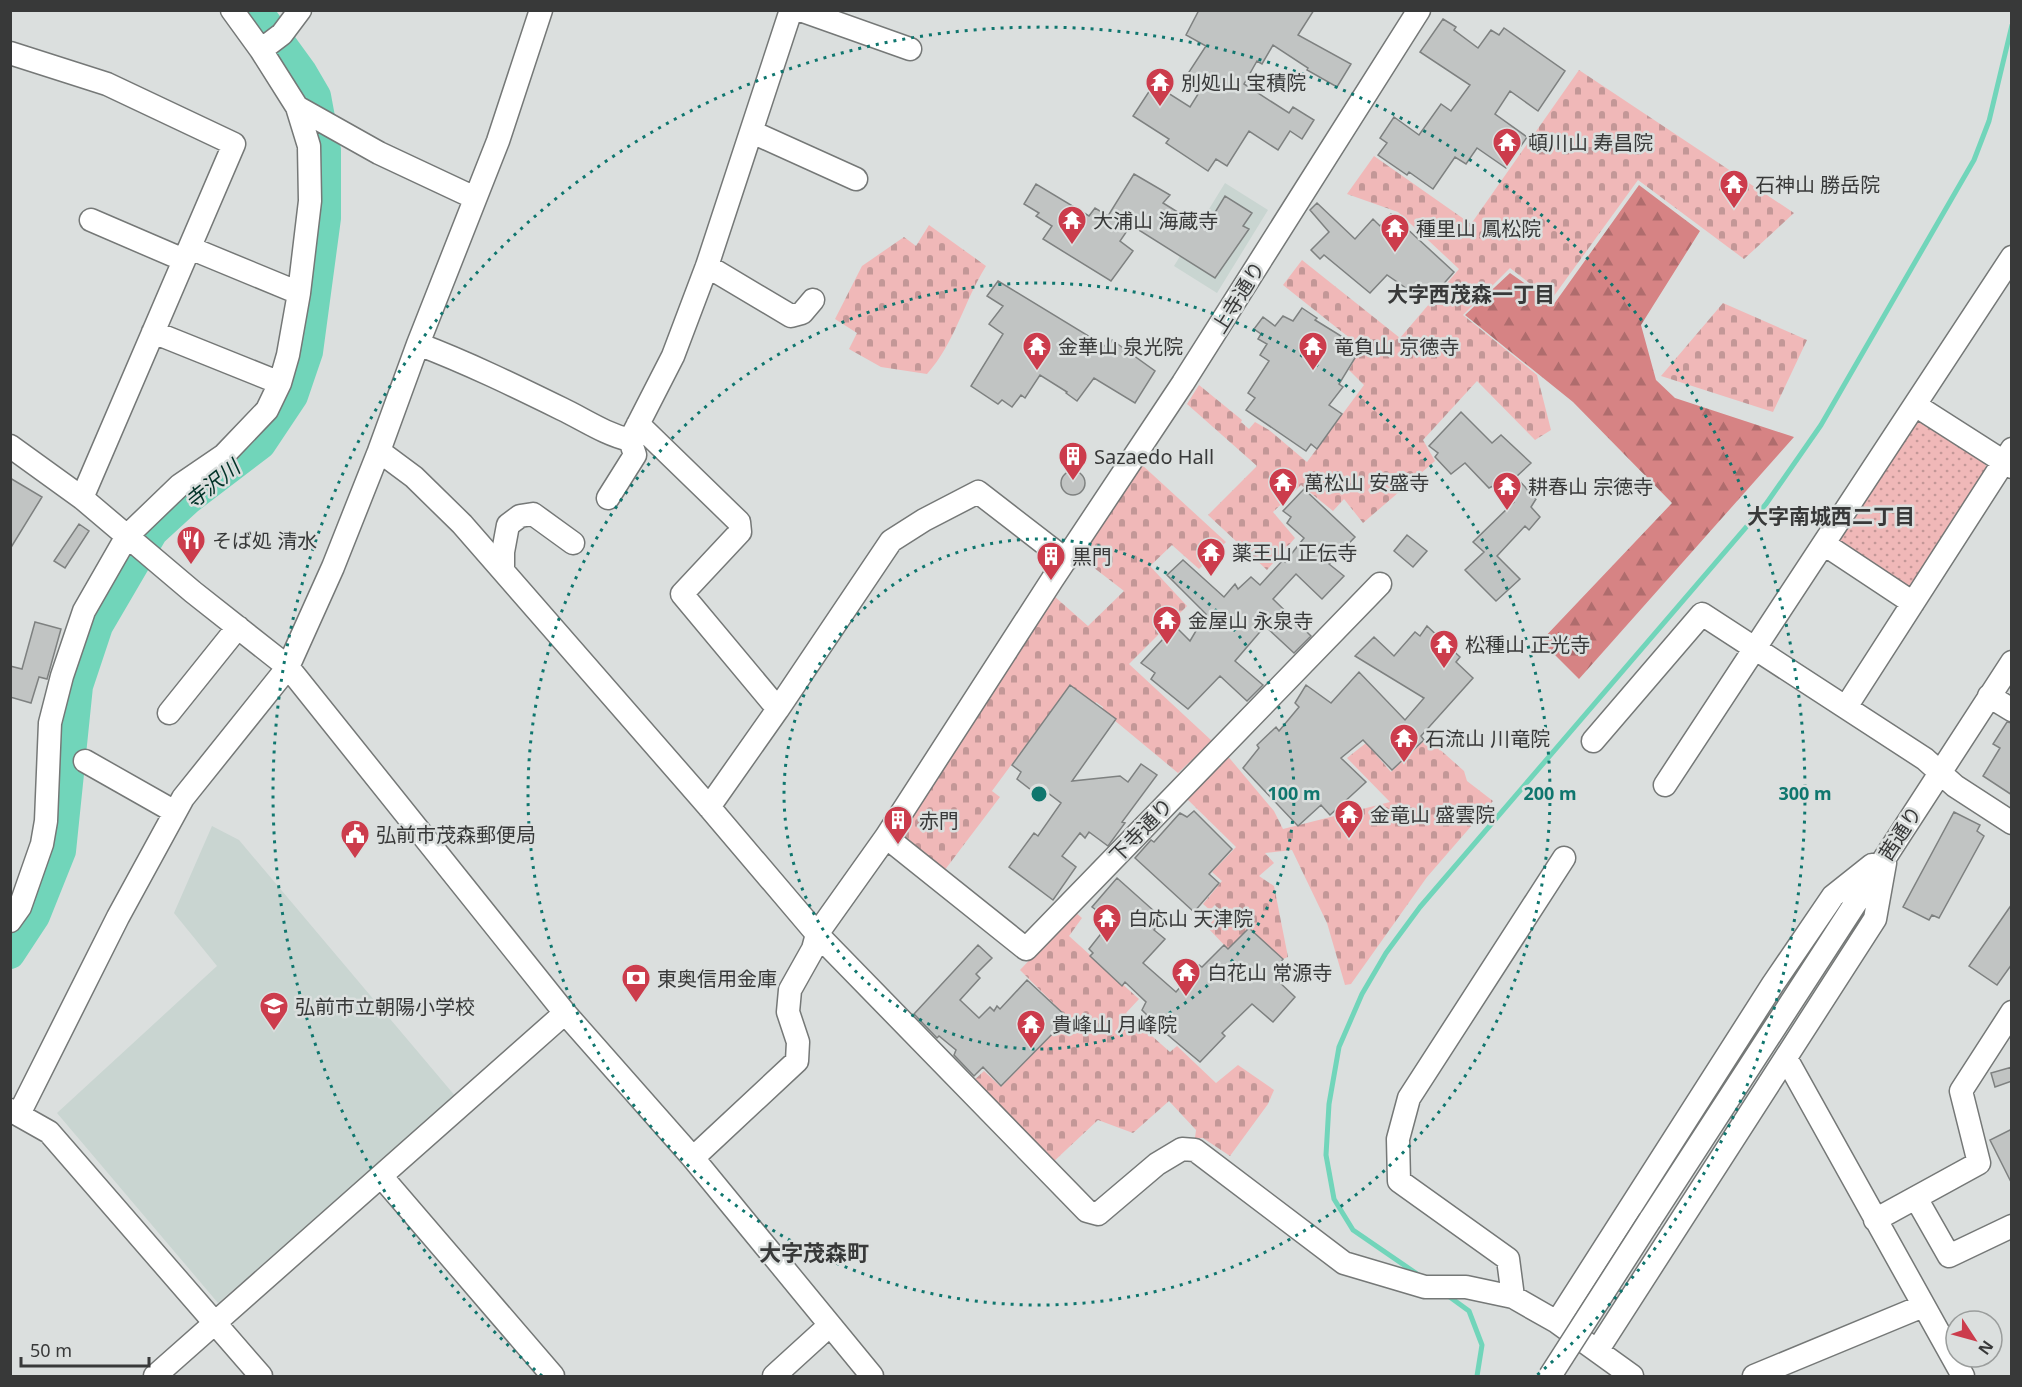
<svg xmlns="http://www.w3.org/2000/svg" width="2022" height="1387" font-family="'Noto Sans','Noto Sans JP',sans-serif">
	<style>
		.built { fill: #c9d5d1 }
		.forest { fill: url(#forest-firs) }
		.cemetery { fill: url(#cemetery-stones) }
		.park { fill: url(#park-dots) }
		.lines { fill: none; stroke-linecap: round; stroke-linejoin: round }
		.stream { stroke: #71d5ba; stroke-width: 5 }
		.river { stroke: #71d5ba; stroke-width: 30 }
		.building { fill: #c1c4c3; stroke: #7e8180; stroke-width: 1.5 }
		.minor-casing { stroke: #757877; stroke-width: 25 }
		.minor { stroke: #fff; stroke-width: 22 }
		.minor-bridge-casing { stroke: #757877; stroke-width: 25; stroke-linecap: butt }
		.minor-bridge { stroke: #fff; stroke-width: 22 }
		.ring { fill: none; stroke: #0f766e; stroke-width: 3; stroke-dasharray: 3 6 }
		.labels { text-anchor: middle; dominant-baseline: central; stroke-width: 5; stroke-linejoin: round; paint-order: stroke }
		.poi-label { font-size: 20px; fill: #383939; stroke: #dbdfde; text-anchor: start }
		.street-label { font-size: 20px; fill: #383939; stroke: #dbdfde }
		.neighbourhood-label { font-size: 21px; font-weight: bold; fill: #383939; stroke: #dbdfde }
		.water-label { font-size: 21px; font-style: italic; fill: #023328; stroke: #dbdfde }
		.quarter-label { font-size: 22px; font-weight: bold; fill: #383939; stroke: #dbdfde }
		.centre { fill: #0f766e; stroke: #dbdfde; stroke-width: 3 }
		.ring-label { font-size: 18px; text-anchor: middle; font-weight: bold; fill: #0f766e; stroke: #dbdfde; stroke-width: 5; stroke-linejoin: round; paint-order: stroke }
	</style>
	<defs>
		<pattern id="forest-firs" width="22" height="20" patternUnits="userSpaceOnUse" patternTransform="scale(1.5)"><rect width="22" height="20" fill="#d68384"/><path d="M5 1l3.5 6h-7zM16 11l3.5 6h-7z" fill="#af6c6d"/></pattern>
		<pattern id="cemetery-stones" width="16" height="16" patternUnits="userSpaceOnUse" patternTransform="scale(1.5)"><rect width="16" height="16" fill="#f0b8b8"/><path d="M2 7V4a2 2 0 0 1 4 0v3zM10 15v-3a2 2 0 0 1 4 0v3z" fill="#c39797"/></pattern>
		<pattern id="park-dots" width="8" height="8" patternUnits="userSpaceOnUse" patternTransform="scale(1.5)"><rect width="8" height="8" fill="#f0b8b8"/><path d="M2 2h.1M6 6h.1" fill="none" stroke="#c39797" stroke-width="1.8" stroke-linecap="round"/></pattern>
	</defs>
	<rect width="100%" height="100%" fill="#dbdfde"/>
	<path class="built" d="M1225,183L1268,210L1217,293L1174,266Z
		M212,826L239,840L456,1097L218,1303L57,1113L217,966L174,913Z"/>
	<path class="forest" d="M1639,185L1700,231L1641,325L1656,380L1675,398L1794,437L1579,679L1541,641L1672,503L1573,402L1465,315L1510,273L1554,304Z"/>
	<path class="cemetery" d="M1579,70L1794,213L1744,259L1638,180L1551,300L1510,268L1463,315L1537,375L1551,430L1535,440L1477,381L1423,440L1435,461L1363,523L1344,499L1333,511L1301,485L1273,512L1295,538L1267,570L1208,515L1257,466L1187,404L1199,385L1242,420L1241,422L1249,429L1255,422L1269,430L1307,462L1364,385L1349,370L1361,347L1283,285L1302,260L1400,338L1459,269L1398,212L1347,194L1374,156L1471,224Z
		M929,225L986,266C964,301 955,343 927,374L881,367L849,349L857,333L835,319L862,266L904,237L916,246Z
		M1723,303L1807,340L1773,412L1661,376Z
		M1141,464L1226,542L1199,569L1172,545L1150,566L1187,606L1129,664L1212,741L1178,773L1102,710L1103,707L1096,702L1095,704L1070,685L992,791L1000,797L944,871L899,834L1054,596L1088,626L1124,591L1080,557Z
		M1427,738L1464,771L1467,781L1493,801L1427,877L1351,984L1345,985L1327,923L1292,850L1265,853L1274,863L1259,876L1274,886L1288,957L1283,959L1249,928L1228,949L1207,927L1221,912L1215,905L1210,910L1203,904L1222,881L1212,872L1236,847L1185,797L1226,754L1274,811L1283,829L1390,802L1347,758L1366,743L1391,772Z
		M1075,912L1082,918L1069,936L1139,999L1126,1013L1170,1052L1177,1046L1216,1083L1238,1065L1274,1090L1268,1104L1230,1156L1203,1138H1195L1196,1130L1169,1101L1133,1133L1098,1120L1051,1164L972,1082L984,1071L1001,1087L1068,1018L1020,970Z"/>
	<path class="park" d="M1914,418H1922L1985,461L1987,470L1910,589L1834,540Z"/>
	<g class="lines">
		<path class="stream" d="M1420,1276L1353,1230L1334,1199L1326,1155L1329,1104L1339,1047L1362,994L1386,953L1420,907L1766,504L1821,425L1974,160L1989,121L2012,25
			M1447,1295L1469,1311L1482,1345L1477,1376"/>
		<path class="river" d="M10,954L35,916L61,851L78,686L98,626L153,532L189,499L261,444L293,396L308,352L326,218V150L316,96L302,72L257,10"/>
	</g>
	<path class="building" d="M1199,10H1314L1298,35L1351,64L1337,87L1307,70L1308,68L1273,45L1262,64L1257,61L1244,84L1289,113L1293,107L1314,120L1302,139L1290,131L1278,150L1249,131L1227,166L1216,159L1208,171L1166,143L1169,139L1133,116L1154,84L1190,107L1205,83L1189,72L1206,46L1186,35Z
		M1443,19L1456,27L1454,30L1478,48L1491,30L1499,35L1504,28L1565,71L1538,111L1510,91L1495,114L1527,137L1506,168L1477,148L1466,164L1455,157L1433,189L1409,172L1407,175L1378,155L1387,143L1380,138L1394,117L1419,135L1441,104L1451,111L1470,85L1420,52Z
		M1134,174L1170,195L1163,203L1205,229L1225,196L1252,213L1243,226L1249,229L1215,278L1131,225L1120,241L1133,251L1111,281L1043,239L1052,226L1036,216L1039,213L1024,204L1036,184L1089,216L1095,208L1108,216Z
		M1317,203L1355,239L1373,219L1380,226L1391,214L1454,272L1432,297L1422,287L1416,295L1387,275L1370,293L1324,255L1320,259L1311,250L1329,232L1310,210Z
		M998,281L1108,348L1112,340L1155,371L1135,403L1094,378L1077,401L1066,393L1067,392L1040,375L1025,398L1021,395L1012,407L1002,400L998,404L971,386L1003,334L989,324L1003,306L987,296Z
		M1302,308L1317,318L1315,320L1341,336L1335,344L1355,358L1339,384L1343,387L1329,405L1342,414L1317,449L1311,444L1306,451L1246,410L1255,398L1248,393L1269,361L1260,355L1267,344L1258,339L1261,334L1254,329L1263,317L1275,326L1283,316L1293,321Z
		M1461,412L1492,443L1501,435L1531,463L1516,477L1536,499L1531,507L1540,517L1529,530L1525,526L1497,556L1520,579L1496,601L1465,570L1484,552L1473,542L1514,502L1497,484L1489,488L1465,463L1451,474L1435,457L1438,453L1429,446Z
		M1061 483a12 12 0 1 1 24 0a12 12 0 1 1-24 0Z
		M10,478L42,497L10,549Z
		M1304,489L1355,537L1329,564L1344,576L1322,599L1296,574L1273,599L1311,636L1294,653L1265,626L1235,661L1263,685L1247,701L1220,676L1188,709L1151,679L1155,673L1141,663L1175,626L1190,641L1206,614L1167,575L1183,560L1224,597L1235,584L1238,589L1251,577L1260,585L1283,560L1285,562L1304,538L1287,523L1291,517L1283,511Z
		M79,524L89,531L65,568L54,561Z
		M1407,535L1427,551L1413,567L1394,551Z
		M35,622L61,629L47,679L39,677L31,703L10,697V666L22,669Z
		M1427,626L1460,657L1456,662L1473,678L1421,736L1424,740L1392,770L1363,740L1341,758L1366,782L1330,815L1321,805L1298,826L1243,768L1259,748L1257,745L1276,727L1279,731L1299,707L1295,703L1306,685L1331,703L1359,672L1405,720L1424,698L1355,656L1374,637L1394,656L1415,632L1420,636Z
		M1070,685L1116,719L1072,781L1120,776L1128,782L1141,764L1157,775L1122,822L1125,823L1108,846L1089,832L1085,838L1080,833L1062,856L1076,867L1053,900L1009,867L1034,833L1038,836L1061,803L1040,787L1035,793L1017,779L1021,772L1012,765Z
		M2007,722L2012,723V795L1983,776L2000,748L1993,744Z
		M1194,811L1232,849L1209,874L1219,883L1194,912L1135,858L1151,840L1154,842L1180,813L1187,817Z
		M1954,812L1980,825L1977,831L1984,836L1939,918L1932,915L1929,920L1903,907Z
		M1117,878L1163,919L1154,930L1165,939L1143,963L1176,992L1199,965L1202,967L1224,945L1228,949L1249,928L1283,959L1277,968L1283,972L1277,980L1295,997L1273,1022L1252,1004L1222,1033L1225,1036L1200,1062L1163,1031L1160,1034L1144,1020L1147,1015L1142,1010L1146,1002L1125,982L1122,986L1090,956L1093,953L1089,949L1111,921L1092,907Z
		M2012,904V964L1997,985L1969,966Z
		M978,945L992,958L976,974L980,978L960,1000L979,1018L990,1007L994,1011L997,1006L1000,1009L1027,980L1068,1018L1001,1086L983,1067L974,1076L954,1055L956,1050L939,1036L937,1038L914,1014Z
		M2012,1067V1081L1995,1087L1991,1073Z
		M2012,1129V1184L1990,1140Z"/>
	<g class="lines">
		<g class="minor-casing">
			<path id="minor" d="M800,10L910,49
				M261,50L282,34L300,10
				M10,53L107,84L234,144L82,498
				M297,107L379,153L475,198
				M752,132L856,179
				M91,220L184,260
				M190,248L299,293
				M707,266L791,316L802,313L813,300
				M153,332L280,383
				M418,344C468,363 515,386 562,409C585,420 605,434 630,440
				M1915,405L2012,467
				M638,424L739,522L740,532L682,594L778,709L891,541L924,520L978,492L1066,560
				M10,446L82,498L193,592L288,667L565,1013L693,1158L872,1376
				M379,451L414,477L462,524L709,807L817,934L1087,1211L1098,1214L1157,1164L1182,1149L1195,1150L1344,1263L1425,1287H1466L1513,1297L1557,1322L1632,1376
				M608,498L635,455L630,440L673,356L707,266L791,10
				M1824,544L1913,603
				M503,571V552L508,525L520,516L533,514L573,543
				M1989,696L2012,710
				M1846,707L2012,449
				M169,713L238,627
				M1593,741L1702,614L1925,759L1955,786L2012,823
				M85,761L175,812
				M1665,785L2012,257
				M709,807L778,709
				M886,837L1026,949L1380,584
				M10,921L20,907L42,844L46,821L50,723L62,676L84,611L127,536L180,485L224,455L267,410L280,383L288,355L299,293L310,201L309,146L297,107L261,50L232,10
				M1786,1058L1963,1376
				M10,1110L49,1132L261,1376
				M19,1114L118,917L183,798L288,667L333,567L379,451L418,344L498,141L541,10
				M693,1158L797,1061L798,1042L788,1012L790,990L813,949L817,934L886,837L1052,580L1183,383L1419,10
				M381,1176L553,1376
				M1916,1198L1949,1256L2012,1226
				M1650,1220L2012,662
				M1875,1220L1979,1163L1961,1091L2012,1012
				M1513,1297L1508,1259L1399,1181L1398,1139L1409,1098L1564,858
				M1557,1322L1773,984L1833,896L1872,865
				M1597,1351L1875,919L1885,863
				M155,1376L565,1013
				M774,1376L830,1325
				M1754,1376L1923,1306"/>
		</g>
		<use href="#minor" class="minor"/>
		<g class="minor-bridge-casing">
			<path id="minor-bridge" d="M1550,1376L1650,1220"/>
		</g>
		<use href="#minor-bridge" class="minor-bridge"/>
	</g>
	<g class="ring">
		<circle cx="1039" cy="794" r="255"/>
		<circle cx="1039" cy="794" r="511"/>
		<path d="M542 1376A766 766 0 1 1 1536 1376"/>
	</g>
	<defs>
		<g id="temple-pin" transform="scale(1.5)"><path d="M0 17L-7.5 6A9.5 9.5 0 1 1 7.5 6Z" fill="#cc3c4c" stroke="#dbdfde"/><path d="M0-6L5-2H3V0L6.5 2.5H4V6H1.5V3h-3V6H-4V2.5H-6.5L-3 0V-2H-5Z" fill="#fff"/></g>
		<g id="building-pin" transform="scale(1.5)"><path d="M0 17L-7.5 6A9.5 9.5 0 1 1 7.5 6Z" fill="#cc3c4c" stroke="#dbdfde"/><path d="M-4-6H4V6H1V3H-1V6H-4ZM-2.5-4.3h1.7v1.8h-1.7ZM.8-4.3h1.7v1.8H.8ZM-2.5-1h1.7V.8h-1.7ZM.8-1h1.7V.8H.8Z" fill="#fff"/></g>
		<g id="restaurant-pin" transform="scale(1.5)"><path d="M0 17L-7.5 6A9.5 9.5 0 1 1 7.5 6Z" fill="#cc3c4c" stroke="#dbdfde"/><path d="M-5-6h1v4h1v-4h1v4h1v-4h1v5L-1.5 .5V6h-2V.5L-5-1ZM5-6V6H3V1.5H1.5Q1.5-4 5-6Z" fill="#fff"/></g>
		<g id="civic-pin" transform="scale(1.5)"><path d="M0 17L-7.5 6A9.5 9.5 0 1 1 7.5 6Z" fill="#cc3c4c" stroke="#dbdfde"/><path d="M-.6-6.5H3V-4.5H.6V-3L4-1V1h2V6H-6V1h2V-1L-.6-3ZM-1.2 2.5V6h2.4V2.5Z" fill="#fff"/></g>
		<g id="bank-pin" transform="scale(1.5)"><path d="M0 17L-7.5 6A9.5 9.5 0 1 1 7.5 6Z" fill="#cc3c4c" stroke="#dbdfde"/><path d="M-6-4H6V4H-6ZM0-2.3a2.3 2.3 0 1 0 0 4.6a2.3 2.3 0 1 0 0-4.6Z" fill="#fff"/></g>
		<g id="school-pin" transform="scale(1.5)"><path d="M0 17L-7.5 6A9.5 9.5 0 1 1 7.5 6Z" fill="#cc3c4c" stroke="#dbdfde"/><path d="M0-5L7-2L0 1L-7-2ZM-4 1L0 2.5L4 1V4Q0 6-4 4Z" fill="#fff"/></g>
	</defs>
	<g fill-rule="evenodd">
		<use href="#temple-pin" x="1160" y="82"/>
		<use href="#temple-pin" x="1507" y="142"/>
		<use href="#temple-pin" x="1734" y="184"/>
		<use href="#temple-pin" x="1072" y="220"/>
		<use href="#temple-pin" x="1395" y="228"/>
		<use href="#temple-pin" x="1037" y="346"/>
		<use href="#temple-pin" x="1313" y="346"/>
		<use href="#building-pin" x="1073" y="456"/>
		<use href="#temple-pin" x="1283" y="482"/>
		<use href="#temple-pin" x="1507" y="486"/>
		<use href="#restaurant-pin" x="191" y="540"/>
		<use href="#temple-pin" x="1211" y="552"/>
		<use href="#building-pin" x="1051" y="556"/>
		<use href="#temple-pin" x="1167" y="620"/>
		<use href="#temple-pin" x="1444" y="644"/>
		<use href="#temple-pin" x="1404" y="738"/>
		<use href="#temple-pin" x="1349" y="814"/>
		<use href="#building-pin" x="898" y="820"/>
		<use href="#civic-pin" x="355" y="834"/>
		<use href="#temple-pin" x="1107" y="918"/>
		<use href="#temple-pin" x="1186" y="972"/>
		<use href="#bank-pin" x="636" y="978"/>
		<use href="#school-pin" x="274" y="1006"/>
		<use href="#temple-pin" x="1031" y="1024"/>
	</g>
	<g class="labels">
		<g class="poi-label">
			<text x="1181" y="82">別処山 宝積院</text>
			<text x="1528" y="142">頓川山 寿昌院</text>
			<text x="1755" y="184">石神山 勝岳院</text>
			<text x="1093" y="220">大浦山 海蔵寺</text>
			<text x="1416" y="228">種里山 鳳松院</text>
			<text x="1058" y="346">金華山 泉光院</text>
			<text x="1334" y="346">竜負山 京徳寺</text>
			<text x="1094" y="456">Sazaedo Hall</text>
			<text x="1304" y="482">萬松山 安盛寺</text>
			<text x="1528" y="486">耕春山 宗徳寺</text>
			<text x="212" y="540">そば処 清水</text>
			<text x="1232" y="552">薬王山 正伝寺</text>
			<text x="1072" y="556">黒門</text>
			<text x="1188" y="620">金屋山 永泉寺</text>
			<text x="1465" y="644">松種山 正光寺</text>
			<text x="1425" y="738">石流山 川竜院</text>
			<text x="1370" y="814">金竜山 盛雲院</text>
			<text x="919" y="820">赤門</text>
			<text x="376" y="834">弘前市茂森郵便局</text>
			<text x="1128" y="918">白応山 天津院</text>
			<text x="1207" y="972">白花山 常源寺</text>
			<text x="657" y="978">東奥信用金庫</text>
			<text x="295" y="1006">弘前市立朝陽小学校</text>
			<text x="1052" y="1024">貴峰山 月峰院</text>
		</g>
		<g class="street-label">
			<text transform="translate(1238 297) rotate(-58)">上寺通り</text>
			<text transform="translate(1141 830) rotate(-46)">下寺通り</text>
			<text transform="translate(1900 833) rotate(-57)">茜通り</text>
		</g>
		<g class="neighbourhood-label">
			<text x="1471" y="294">大字西茂森一丁目</text>
			<text x="1831" y="516">大字南城西二丁目</text>
		</g>
		<g class="water-label">
			<text transform="translate(212 484) rotate(-39)">寺沢川</text>
		</g>
		<g class="quarter-label">
			<text x="814" y="1252">大字茂森町</text>
		</g>
	</g>
	<circle cx="1039" cy="794" r="9" class="centre"/>
	<g class="ring-label">
		<text x="1294" y="800">100 m</text>
		<text x="1550" y="800">200 m</text>
		<text x="1805" y="800">300 m</text>
	</g>
	<rect width="2022" height="1387" fill="none" stroke="#383939" stroke-width="24"/>
	<g transform="translate(1974 1339) rotate(126)"><circle r="28" fill="#dbdfde" stroke="#9a9d9c" stroke-width="1.5"/>
	<path d="M0-4.5L10 22L0 15L-10 22Z" fill="#cc3c4c"/>
	<text y="-9" font-size="16" font-weight="bold" text-anchor="middle" fill="#383939">N</text>
	</g>
	<path d="M21 1357v9h128v-9" fill="none" stroke="#383939" stroke-width="3"/>
	<text x="30" y="1357" font-size="18" fill="#383939" stroke="#dbdfde" stroke-width="4.5" paint-order="stroke">50 m</text>
</svg>
